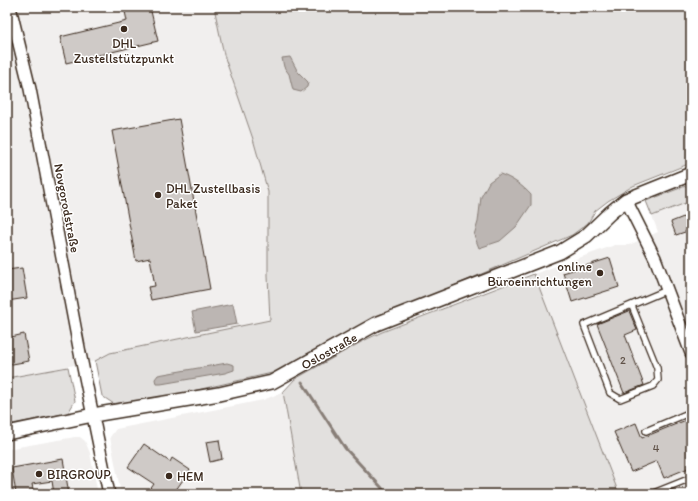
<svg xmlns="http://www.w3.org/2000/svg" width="698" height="501" font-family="Itim,sans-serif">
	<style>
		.built { fill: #f1efee }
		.green { fill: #e2e0de; stroke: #8e857e }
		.water { fill: #bcb6b3; stroke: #887e77 }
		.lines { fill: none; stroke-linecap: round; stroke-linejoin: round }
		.stream { stroke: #887e77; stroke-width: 3 }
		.building { fill: #cfcac7; stroke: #3b2a1e }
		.service-casing { stroke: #3b2a1e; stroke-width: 8 }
		.minor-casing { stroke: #3b2a1e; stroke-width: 14 }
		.tertiary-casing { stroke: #3b2a1e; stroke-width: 16 }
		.service { stroke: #fff; stroke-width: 5.5 }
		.minor { stroke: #fff; stroke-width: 11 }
		.tertiary { stroke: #fff; stroke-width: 13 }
		.poi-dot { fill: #3b2a1e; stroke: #fff; stroke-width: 1.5 }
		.labels { text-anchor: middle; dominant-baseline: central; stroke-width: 3; stroke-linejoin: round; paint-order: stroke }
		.number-label { font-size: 11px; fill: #605248 }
		.poi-label { font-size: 13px; fill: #3b2a1e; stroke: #fff; text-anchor: start }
		.street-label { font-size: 13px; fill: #3b2a1e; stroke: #fff }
	</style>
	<rect width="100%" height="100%" fill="#fff"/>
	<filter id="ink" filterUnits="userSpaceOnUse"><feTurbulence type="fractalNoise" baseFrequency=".025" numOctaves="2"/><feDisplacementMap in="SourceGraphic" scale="8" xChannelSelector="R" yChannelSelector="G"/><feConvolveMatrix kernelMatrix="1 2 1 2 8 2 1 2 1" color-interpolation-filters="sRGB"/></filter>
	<g filter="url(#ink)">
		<path class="built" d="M7,7H214L224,55L253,139L268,192V276L270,320L110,353L95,361L7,378Z
			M691,201V494H619L534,274L615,245H629L658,232L652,216Z
			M283,392L301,494H121L110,437L116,429L263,400Z
			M75,437H80L85,441L90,453L98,494H7V449Z"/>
		<path class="green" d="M214,7H691V163L633,186L608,201L595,211L588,223L572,235L349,331L272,373L166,397L114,404L102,396L95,361L110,353L270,320L268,276V192L253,139L224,55Z
			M691,184V201L652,216L646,201Z
			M534,274L619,494H301L283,392L295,379L363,341L382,332Z
			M68,367L75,401L68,413L7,425V378Z"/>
		<path class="water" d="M290,57L298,72L308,82L307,87L301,92L293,90L289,74L284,67L282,58Z
			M500,174C512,178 523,186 531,195V205L516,227L500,241L479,248L474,235L478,222L481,197L489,182Z
			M233,304L237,324L196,331L192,312Z
			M227,363L234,365V370L225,373L161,384H156L155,379L158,375Z"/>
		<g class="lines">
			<path class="stream" d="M302,382L345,448L382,488L386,494"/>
		</g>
		<path class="building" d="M124,7H150L158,41L66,63L60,37L127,21Z
			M179,119L210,289L151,300L148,287L155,286L150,258L136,261L112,131Z
			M691,214V230L676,235L671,222Z
			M610,258L619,287L572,302L563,273Z
			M22,268L27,298L7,301V270Z
			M629,311L637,330L625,335L644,385L624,393L597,324Z
			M24,334L29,361L7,365V338Z
			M691,418V467L664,478L657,461L631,472L614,432L636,423L642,438Z
			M219,440L222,459L210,462L206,442Z
			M144,444L170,462L172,458L190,470L173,494H147L154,484L128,467Z
			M63,459L69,494H54L52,481L32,484L34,494H16L12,468Z"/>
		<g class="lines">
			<g class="service-casing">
				<path id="service" d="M632,306L657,368L658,380L653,386L620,399L610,393L584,325L667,290
					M646,431L691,412
					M651,494L691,478"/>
			</g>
			<g class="minor-casing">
				<path id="minor" d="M10,7L30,89L80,353L109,494
					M626,200L655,258L691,353"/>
			</g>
			<g class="tertiary-casing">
				<path id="tertiary" d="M7,433L93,415L219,394L272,382L376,324L560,252L586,236L610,213L626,200L691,174"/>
			</g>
			<use href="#service" class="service"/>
			<use href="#minor" class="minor"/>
			<use href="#tertiary" class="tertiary"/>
		</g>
	</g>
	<g class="poi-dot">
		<circle cx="124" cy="29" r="4"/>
		<circle cx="158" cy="195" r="4"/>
		<circle cx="600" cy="273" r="4"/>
		<circle cx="39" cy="474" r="4"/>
		<circle cx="169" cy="476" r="4"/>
	</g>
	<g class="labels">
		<g class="number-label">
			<text x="623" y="360">2</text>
			<text x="656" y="448">4</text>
		</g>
		<g class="poi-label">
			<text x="124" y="43" text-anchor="middle">DHL<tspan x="124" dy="15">Zustellstützpunkt</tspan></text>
			<text x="166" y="188">DHL Zustellbasis<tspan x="166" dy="15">Paket</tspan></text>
			<text x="592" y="266" text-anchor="end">online<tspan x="592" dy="15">Büroeinrichtungen</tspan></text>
			<text x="47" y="474">BIRGROUP</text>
			<text x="177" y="476">HEM</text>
		</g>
		<g class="street-label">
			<text transform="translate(67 208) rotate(79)">Novgorodstraße</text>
			<text transform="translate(329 351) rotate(-29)">Oslostraße</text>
		</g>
	</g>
	<rect width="698" height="501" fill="none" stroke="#fff" stroke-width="24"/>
	<rect x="12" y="12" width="674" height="477" fill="none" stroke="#3b2a1e" stroke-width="1.5" filter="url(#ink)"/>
</svg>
